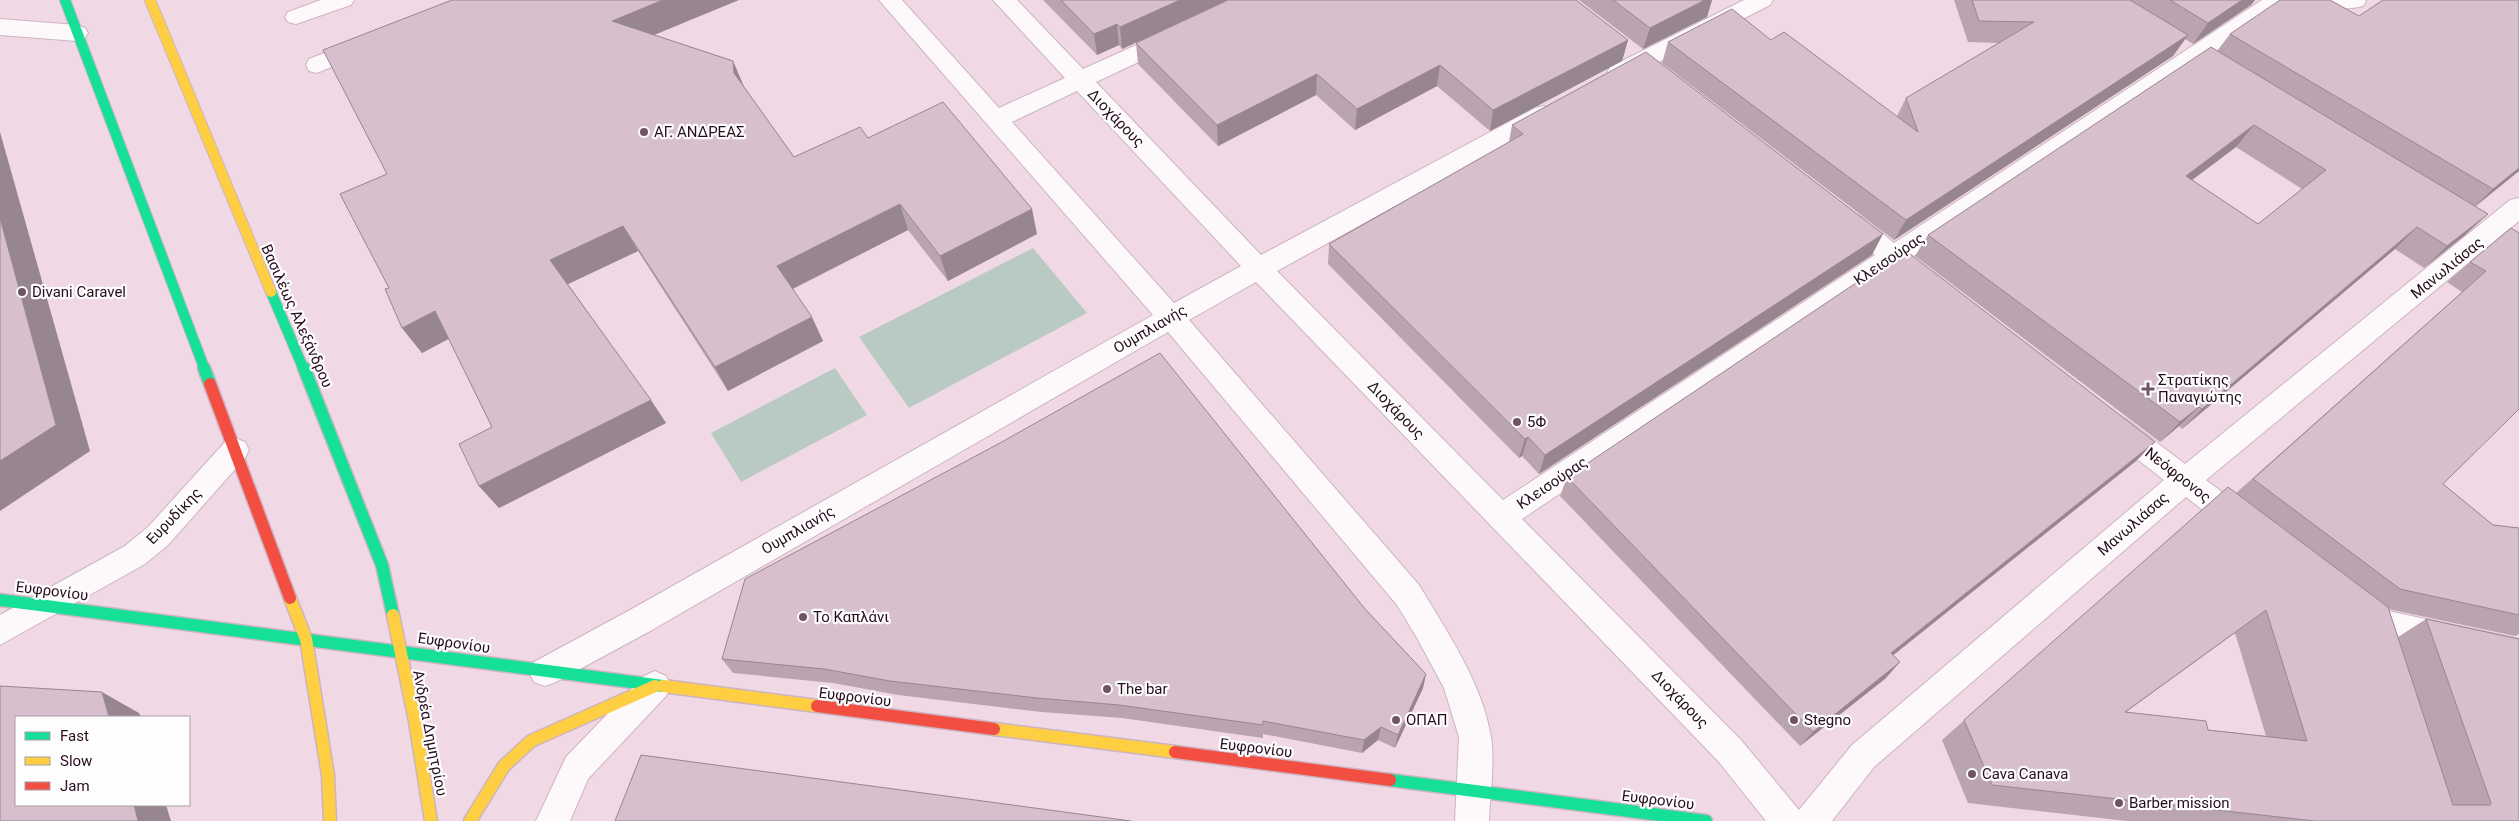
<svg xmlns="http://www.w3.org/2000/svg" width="2519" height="821" font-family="Roboto,sans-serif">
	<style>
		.green { fill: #b9cac3 }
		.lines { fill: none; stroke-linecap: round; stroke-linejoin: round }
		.lane-casing { stroke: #cdb4c2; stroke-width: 2 }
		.street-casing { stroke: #cdb4c2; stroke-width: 2 }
		.fast-far1-casing { stroke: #cdb4c2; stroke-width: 12 }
		.fast-casing { stroke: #cdb4c2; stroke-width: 15 }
		.slow-far1-casing { stroke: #cdb4c2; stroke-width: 12 }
		.slow-casing { stroke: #cdb4c2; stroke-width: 15 }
		.jam-casing { stroke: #cdb4c2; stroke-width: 15 }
		.lane { fill: #fdf9fb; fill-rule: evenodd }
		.street { fill: #fdf9fb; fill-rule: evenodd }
		.fast-far1 { stroke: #16e098; stroke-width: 10 }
		.fast { stroke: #16e098; stroke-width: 12 }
		.slow-far1 { stroke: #ffcf43; stroke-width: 10 }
		.slow { stroke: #ffcf43; stroke-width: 12 }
		.jam { stroke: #f24e42; stroke-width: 12 }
		.wall { fill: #baa4b0; fill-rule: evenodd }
		.shaded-wall { fill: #978690 }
		.building { fill: #d8bfcd; stroke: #978690; fill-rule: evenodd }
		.poi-dot { fill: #6e5464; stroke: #fdfdfd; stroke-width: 2 }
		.labels { text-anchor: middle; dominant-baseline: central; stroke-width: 4.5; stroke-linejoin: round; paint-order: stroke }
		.street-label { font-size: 15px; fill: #280d1e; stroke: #fdfdfd }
		.poi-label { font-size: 15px; fill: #280d1e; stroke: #fdfdfd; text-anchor: start }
	</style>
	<rect width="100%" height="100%" fill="#f0d8e5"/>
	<path class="green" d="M1033,248L1087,313L909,408L859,337Z
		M835,368L867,415L741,482L711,433Z"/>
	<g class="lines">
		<g class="lane-casing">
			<path id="lane" d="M321,0H354L351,5L296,24L288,22L285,17L288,12Z
				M362,38L370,41L373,46L370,51L317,73L309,71L306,65L309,59Z"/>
		</g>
		<g class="street-casing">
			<path id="street" d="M879,0H902L999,108L1065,78L993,0H1017L1083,69L1163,33L1171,30L1179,33L1182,38L1179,43L1096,82L1261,255L1535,108L1543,106L1551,108L1555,114L1551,120L1277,271L1503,500L1875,255L1838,227L1835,220L1838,213C1859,207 1878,231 1894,243L2262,0H2289L2286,5L1912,257L1933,273L1937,280L1933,287C1916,293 1906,280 1893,270L1522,519L1741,740L1799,810L1852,745L2164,480L2107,436L2103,428L2107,420L2117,416L2127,420L2185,464L2510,200L2519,198V221L2206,480L2251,514L2256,523L2251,532L2241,536L2231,532L2186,497L1874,767L1832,821H1766L1719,762L1256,282L1189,320L1419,585C1447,632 1482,682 1491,737C1495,764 1490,794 1489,821H1455L1459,737L1444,688L1417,638L1397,605L1168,332L652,630L556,682L545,686L534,682L529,672L534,662L630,610L1153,315ZM1077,91L1241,266L1174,303L1012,122Z
				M1744,0H1773L1770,5L1626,79L1618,81L1610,79L1607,73L1610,67Z
				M2308,0H2365L2366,1L2363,6C2348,10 2326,9 2311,5Z
				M0,19L77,25L85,28L88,33L85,38L77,41L0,35Z
				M235,438L245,442L249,450L245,458L168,545L145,564L0,645V615L125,546L148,527L225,442Z
				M2359,600L2374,608L2519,639V667L2356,630L2348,624L2344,614L2348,604Z
				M655,671L666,676L671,686L666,696L588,779L570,821H536L566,757L644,676Z"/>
		</g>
		<g class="fast-far1-casing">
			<path id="fast-far1" d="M65,0L205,370
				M271,292L304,370"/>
		</g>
		<g class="fast-casing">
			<path id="fast" d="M204,368L210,384
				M304,368L382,565L393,615
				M0,600L663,686
				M1390,780L1706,821"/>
		</g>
		<g class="slow-far1-casing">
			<path id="slow-far1" d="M150,0L271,292"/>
		</g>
		<g class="slow-casing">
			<path id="slow" d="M290,598L306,639L328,775L330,821
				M393,615L415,721L431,821
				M663,686L817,706
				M994,729L1175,752
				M470,821L504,766L531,741L655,686"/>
		</g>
		<g class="jam-casing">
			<path id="jam" d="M210,384L290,598
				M817,706L994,729
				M1175,752L1390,780"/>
		</g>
		<use href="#lane" class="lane"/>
		<use href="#street" class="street"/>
		<use href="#fast-far1" class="fast-far1"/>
		<use href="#fast" class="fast"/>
		<use href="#slow-far1" class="slow-far1"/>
		<use href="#slow" class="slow"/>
		<use href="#jam" class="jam"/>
	</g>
	<path class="wall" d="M1043,0H1228L1122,49L1119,45L1097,55Z
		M1579,0H1712L1707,17L1643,49Z
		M1954,0H2255L2251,5L2193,44L2185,39L2173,56L1894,240L1662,63L1668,42L1771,40L1897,116L1906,98L1999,43L1968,42Z
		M2519,0V171L2475,206L2465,235L2424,268L2395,249L2182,429L2179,426L2160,442L1915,256L1928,235L2217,51L2230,34L2359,16ZM2236,147L2302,189L2258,224L2192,180Z
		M655,35L733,61L744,87L794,157L868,138L1037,234L948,281L908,230L793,289L823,341L728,391L638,251L568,284L666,423L499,508L479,486L492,427L449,339L422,353L402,328L389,288Z
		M1628,40L1622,61L1490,131L1437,86L1355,130L1316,95L1218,146L1138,64L1136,43Z
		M1512,125L1872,255L1539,474L1522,456L1519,458L1328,264L1329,244L1509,142Z
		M2511,228L2443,484L2493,525L2519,528V634L2515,636L2388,609L2398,637L2426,619L2519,821H2127L1968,803L1942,740L2228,487L2236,493L2462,292L2447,282L2470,262ZM2235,633L2266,736L2208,730L2126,712Z
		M2155,442L2136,461L1893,655L1886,678L1800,746L1560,496L1567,477Z
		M1365,609L1426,674L1423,688L1395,748L1378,740L1362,753L1263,734V738L1122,718L1042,712L898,695L833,683L733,673L722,659Z"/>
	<path class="shaded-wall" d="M663,0H739L625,47L612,21Z
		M1180,0H1228L1122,49L1120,27Z
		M1699,0H1712L1707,17L1643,49L1650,28Z
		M2242,0H2255L2251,5L2193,44L2208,23Z
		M1117,24L1119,45L1097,55L1094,34Z
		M2188,35L2173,56L1894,240L1906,220Z
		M1628,40L1622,61L1490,131L1493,110Z
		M733,61L744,87L734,73Z
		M1440,65L1437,86L1355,130L1357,109Z
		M1317,74L1316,95L1218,146L1217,125Z
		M2254,125L2236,147L2168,198L2186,176Z
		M0,132L90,451L0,511Z
		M2519,168V171L2471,210L2493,189Z
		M900,204L908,230L788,291L777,266Z
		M1032,209L1037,234L948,281L940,256Z
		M2488,214L2465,235L2424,268L2447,246Z
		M623,226L638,251L566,285L550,260Z
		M2417,227L2395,249L2182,429L2202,409Z
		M1883,234L1872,255L1539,474L1545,455Z
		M435,311L455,335L422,353L402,328Z
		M812,317L823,341L728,391L715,367Z
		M651,400L666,423L499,508L479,486Z
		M2199,407L2179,426L2160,442L2180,422Z
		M1528,437L1522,456L1519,458L1525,439Z
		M2155,442L2136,461L1876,669L1891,653Z
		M1900,662L1886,678L1800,746L1813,732Z
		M1426,674L1423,688L1395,748L1398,735Z
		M102,692L139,713L141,717H109Z
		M1381,727L1378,740L1362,753L1364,740Z
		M134,805H166L171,821H138Z"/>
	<path class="building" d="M452,0H663L612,21L733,61L734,73L794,157L860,127L868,138L943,102L1032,209L940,256L900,204L777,266L812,317L715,367L623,226L550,260L651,400L479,486L459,444L492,427L435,311L402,328L385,289L389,288L340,194L387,174L323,50Z
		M1061,0H1180L1120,27L1117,24L1094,34Z
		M1228,0H1576L1628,40L1493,110L1440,65L1357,109L1317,74L1217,125L1136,43Z
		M1613,0H1705L1650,28Z
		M1972,0H2130L2188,35L1906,220L1668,42L1732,9L1771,40L1784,32L1918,132L1906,98L2034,22L1979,21Z
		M2170,0H2242L2208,23Z
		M2280,0H2330L2359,16L2383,0H2519V168L2493,189L2230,34Z
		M2211,47L2488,214L2447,246L2417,227L2202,409L2199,407L2180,422L1928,235ZM2254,125L2326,170L2258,224L2186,176Z
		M1646,52L1883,234L1545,455L1528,437L1525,439L1329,244L1523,134L1512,125Z
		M0,218L56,425L0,461Z
		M2511,228L2519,233V409L2443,484L2493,525L2519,528V615L2400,589L2253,479L2486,271L2470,262Z
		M1905,250L2155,442L1891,653L1900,662L1813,732L1567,477Z
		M1160,353L1365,609L1426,674L1398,735L1381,727L1364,740L1263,721V725L1119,705L1037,698L890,681L824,669L722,659L745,579L1000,443Z
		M2228,487L2388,607L2453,805H2490L2491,803L2426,619L2519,639V821H2315L1992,785L1964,720ZM2266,610L2307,741L2208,730L2206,721L2125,712Z
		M0,686L102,692L109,717H16V805H134L138,821H0Z
		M641,755L1131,821H615Z"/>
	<g class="poi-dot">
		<circle cx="644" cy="132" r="5"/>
		<circle cx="22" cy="292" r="5"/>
		<path d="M2145.5 381.5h5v5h5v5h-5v5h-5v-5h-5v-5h5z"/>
		<circle cx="1517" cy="422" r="5"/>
		<circle cx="803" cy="617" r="5"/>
		<circle cx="1107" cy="689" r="5"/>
		<circle cx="1396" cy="720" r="5"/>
		<circle cx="1794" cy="720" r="5"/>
		<circle cx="1972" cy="774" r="5"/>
		<circle cx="2119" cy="803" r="5"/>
	</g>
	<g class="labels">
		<g class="street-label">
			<text transform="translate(1116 118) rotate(46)">Διοχάρους</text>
			<text transform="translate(1889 259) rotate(-34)">Κλεισούρας</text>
			<text transform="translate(2447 268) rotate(-39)">Μανωλιάσας</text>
			<text transform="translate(297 316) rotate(66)">Βασιλέως Αλεξάνδρου</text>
			<text transform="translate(1150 329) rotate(-30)">Ουμπλιανής</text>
			<text transform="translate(1396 410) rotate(46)">Διοχάρους</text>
			<text transform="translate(2178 475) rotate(38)">Νεόφρονος</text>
			<text transform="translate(1552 483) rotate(-34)">Κλεισούρας</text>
			<text transform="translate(174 516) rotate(-46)">Ευρυδίκης</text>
			<text transform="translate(2133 524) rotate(-41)">Μανωλιάσας</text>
			<text transform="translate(798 530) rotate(-30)">Ουμπλιανής</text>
			<text transform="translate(52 591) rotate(7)">Ευφρονίου</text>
			<text transform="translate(454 643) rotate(8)">Ευφρονίου</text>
			<text transform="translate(855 697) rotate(7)">Ευφρονίου</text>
			<text transform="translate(1680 699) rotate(46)">Διοχάρους</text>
			<text transform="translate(430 733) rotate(79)">Ανδρέα Δημητρίου</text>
			<text transform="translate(1256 748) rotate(7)">Ευφρονίου</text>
			<text transform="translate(1658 800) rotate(7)">Ευφρονίου</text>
		</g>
		<g class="poi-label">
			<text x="654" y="132">ΑΓ. ΑΝΔΡΕΑΣ</text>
			<text x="32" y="292">Divani Caravel</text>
			<text x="2158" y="380">Στρατίκης<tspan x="2158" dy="17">Παναγιώτης</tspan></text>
			<text x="1527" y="422">5Φ</text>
			<text x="813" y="617">Το Καπλάνι</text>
			<text x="1117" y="689">The bar</text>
			<text x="1406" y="720">ΟΠΑΠ</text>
			<text x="1804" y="720">Stegno</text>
			<text x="1982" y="774">Cava Canava</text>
			<text x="2129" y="803">Barber mission</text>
		</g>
	</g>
	<rect x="15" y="716" width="175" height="90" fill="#fdfdfd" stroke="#a89da4"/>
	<rect x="25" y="732" width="25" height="8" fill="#16e098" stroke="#a89da4"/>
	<text x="60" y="741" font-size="15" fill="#280d1e">Fast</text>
	<rect x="25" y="757" width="25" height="8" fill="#ffcf43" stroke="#a89da4"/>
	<text x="60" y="766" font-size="15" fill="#280d1e">Slow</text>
	<rect x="25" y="782" width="25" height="8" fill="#f24e42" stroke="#a89da4"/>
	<text x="60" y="791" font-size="15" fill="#280d1e">Jam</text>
</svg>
